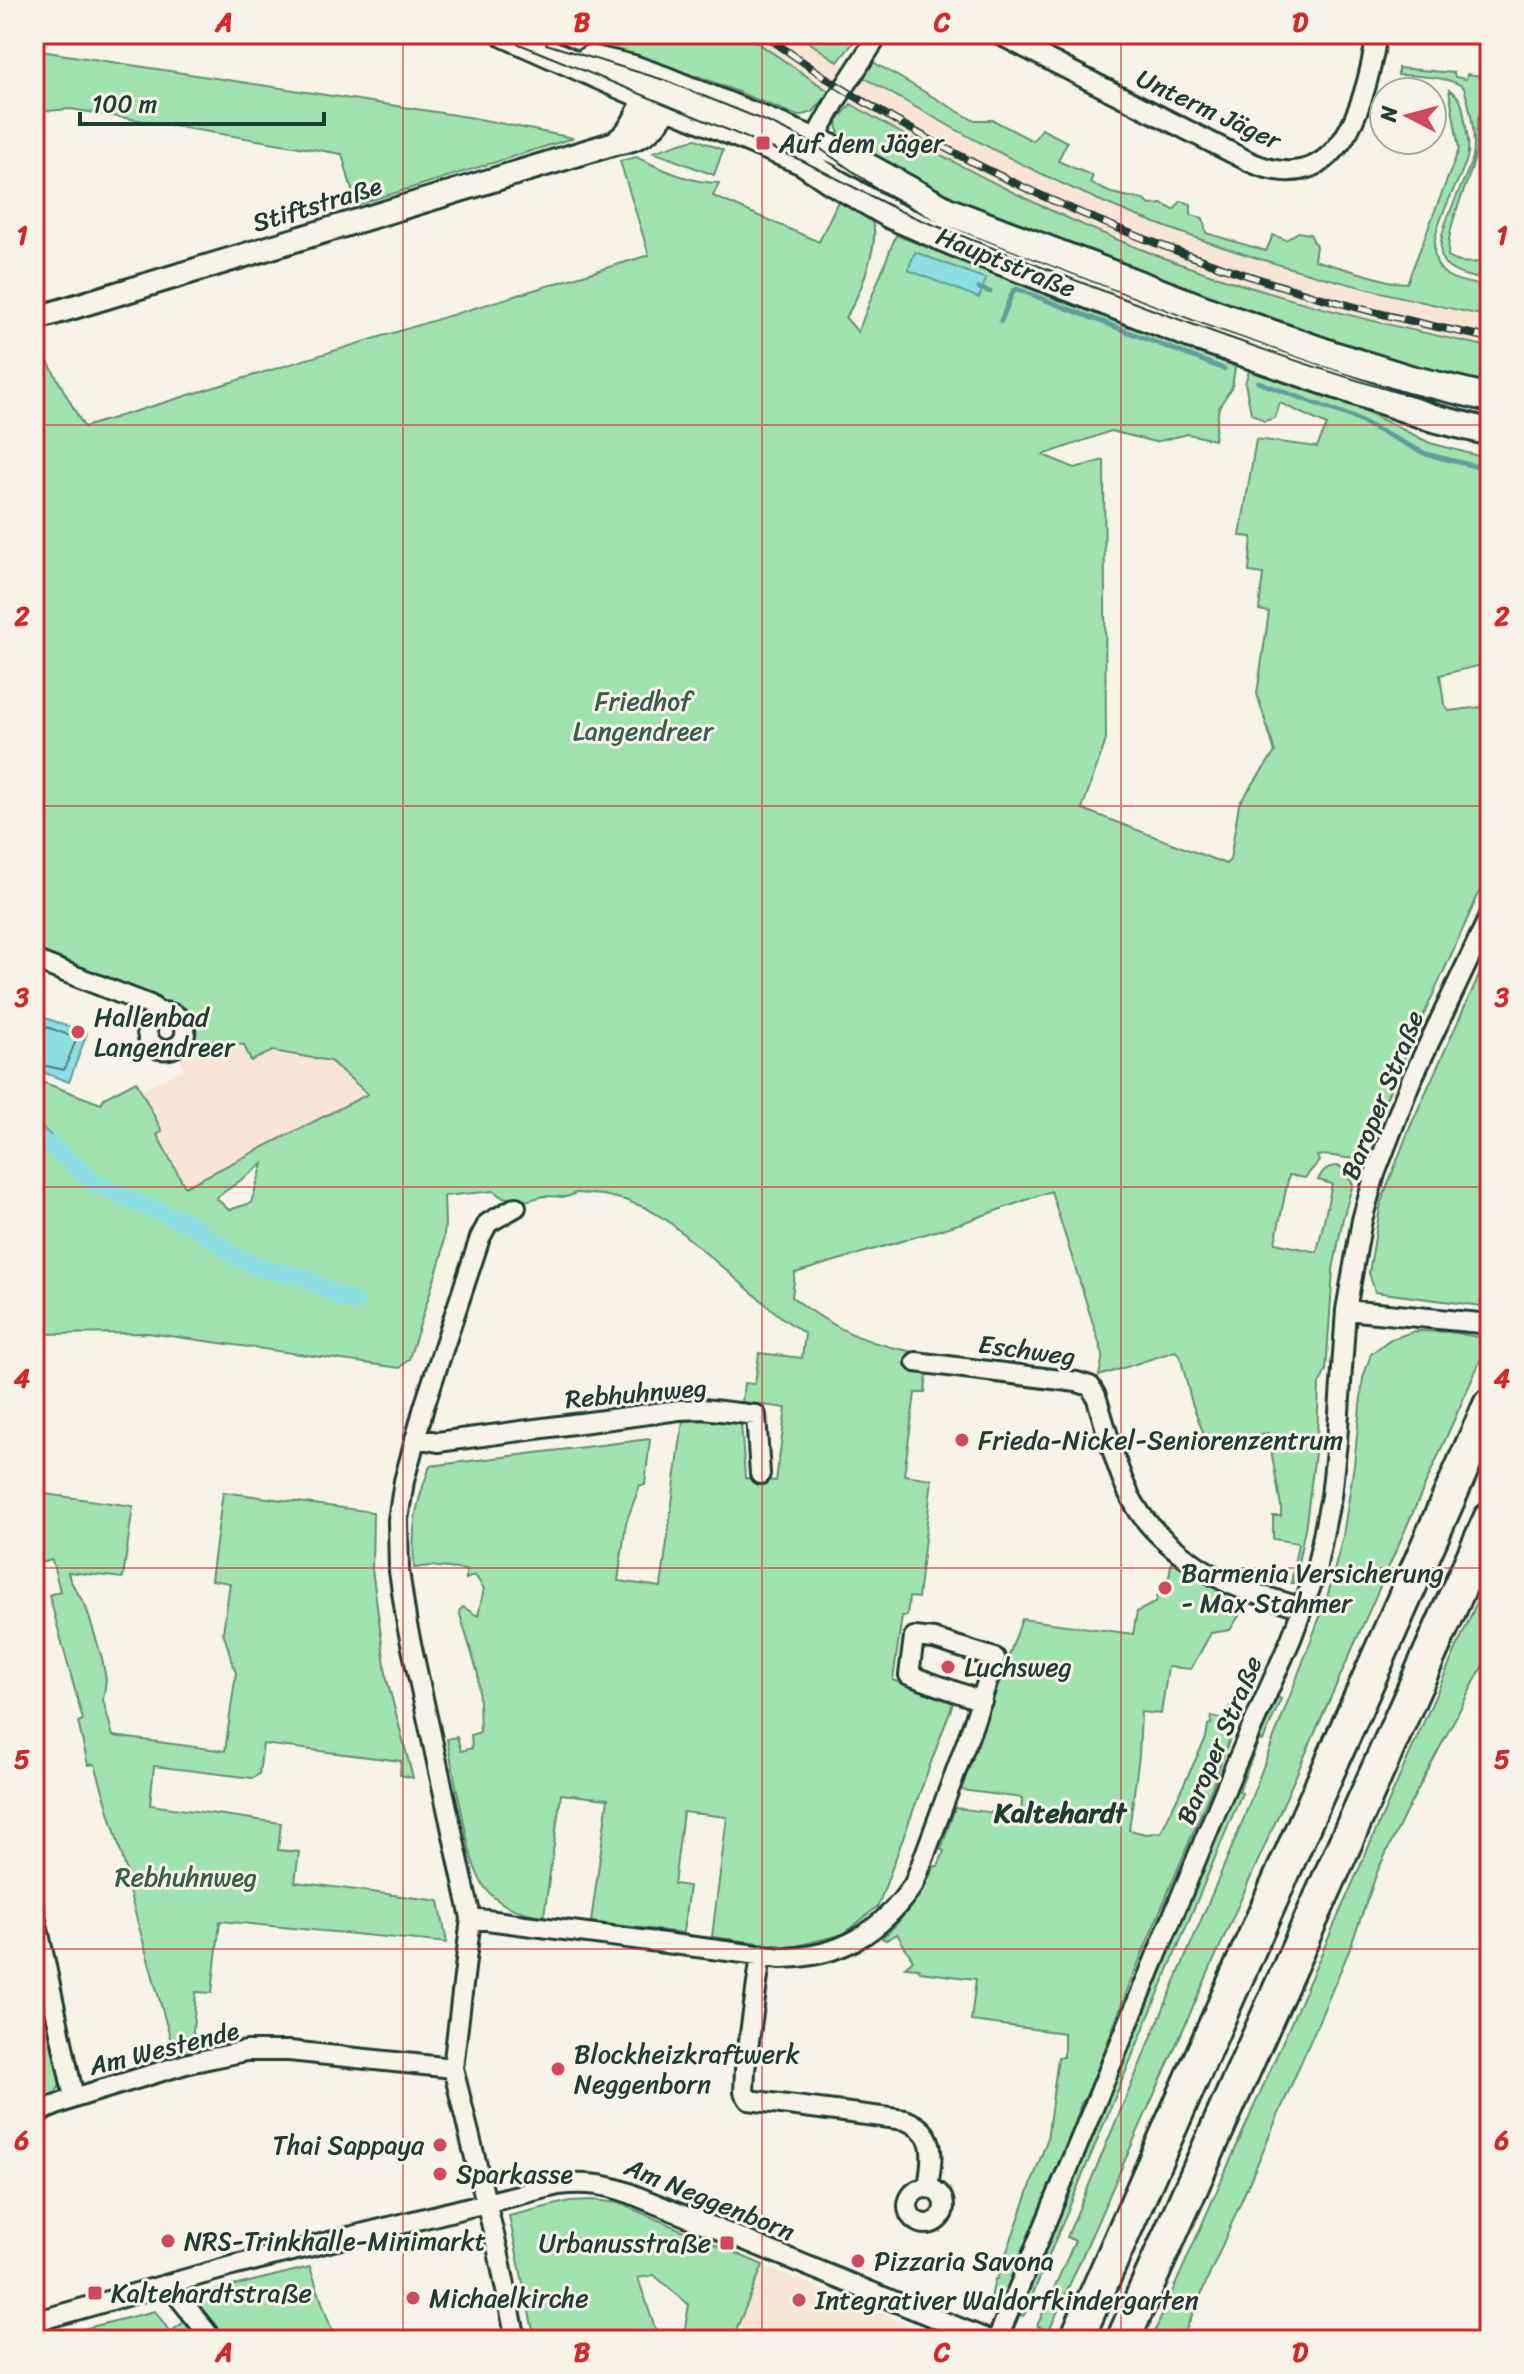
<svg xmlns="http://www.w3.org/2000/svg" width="1524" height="2374" font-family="Sriracha,sans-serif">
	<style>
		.built { fill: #f8e5d6 }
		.green { fill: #a1e3ae; stroke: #609071; stroke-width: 2; fill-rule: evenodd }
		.water { fill: #8ddfe3; stroke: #619e9d; stroke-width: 2 }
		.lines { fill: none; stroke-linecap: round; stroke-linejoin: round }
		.shore { stroke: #4b7e7a; stroke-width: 2 }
		.stream { stroke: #619e9d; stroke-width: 5 }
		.canal { stroke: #8ddfe3; stroke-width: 18 }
		.minor-casing { stroke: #1f3d34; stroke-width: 24 }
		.tertiary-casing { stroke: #1f3d34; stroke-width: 28 }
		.primary-casing { stroke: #1f3d34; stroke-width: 32 }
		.motorway-casing { stroke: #1f3d34; stroke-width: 38 }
		.minor { stroke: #f7f3e8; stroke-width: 18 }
		.tertiary { stroke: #f7f3e8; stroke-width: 22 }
		.primary { stroke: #f7f3e8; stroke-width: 26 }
		.motorway { stroke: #f7f3e8; stroke-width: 32 }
		.tram { stroke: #1f3d34; stroke-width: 2 }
		.rail-casing { stroke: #1f3d34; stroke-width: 8 }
		.rail { stroke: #f7f3e8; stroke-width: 5; stroke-dasharray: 15; stroke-linecap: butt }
		.grid { fill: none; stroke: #d62828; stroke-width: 2; stroke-opacity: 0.55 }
		.poi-dot { fill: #d1495b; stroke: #f7f3e8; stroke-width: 3 }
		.labels { text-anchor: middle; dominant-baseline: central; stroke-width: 6; stroke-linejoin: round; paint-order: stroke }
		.street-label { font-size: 26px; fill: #1f3d34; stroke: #f7f3e8 }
		.poi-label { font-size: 26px; fill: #1f3d34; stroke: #f7f3e8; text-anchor: start }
		.park-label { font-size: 26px; fill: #395e4c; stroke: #f7f3e8 }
		.neighbourhood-label { font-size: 28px; font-weight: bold; fill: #1f3d34; stroke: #f7f3e8 }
		.neatline { fill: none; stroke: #d62828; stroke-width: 3 }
		.grid-label { font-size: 26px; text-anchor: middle; font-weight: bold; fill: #d62828 }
	</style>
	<rect width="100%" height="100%" fill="#f7f3e8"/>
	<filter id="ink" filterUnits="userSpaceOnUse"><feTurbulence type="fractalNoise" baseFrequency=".0125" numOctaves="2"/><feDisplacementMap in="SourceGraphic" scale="16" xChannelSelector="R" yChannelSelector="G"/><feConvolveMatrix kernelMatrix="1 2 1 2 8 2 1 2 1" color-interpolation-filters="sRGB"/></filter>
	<g filter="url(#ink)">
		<path class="built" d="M745,34H797L838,62L947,126L1025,166L1145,220L1322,279L1490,317V347L1404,329L1284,298L1162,258L1057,214L930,151L824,88Z
			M195,1039L330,1061L368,1094L184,1187L157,1134L162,1131L141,1090L184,1069L180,1057Z
			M763,2265L948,2340H732Z"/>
		<path class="green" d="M573,34H745L830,92L813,112L798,116L698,76L689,77L572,36Z
			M797,34H860L838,62Z
			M34,50L474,118L573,138L356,205L342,154L71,109L34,112Z
			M873,62L973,120H993L1033,141L1042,129L1067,142L1058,161L1093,176L1090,183L1111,193L1144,200L1150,205L1162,204L1174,210L1181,201L1191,204V215L1203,218L1206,233L1266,251L1273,235L1286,240L1298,232L1310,234L1316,246L1314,260L1392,282L1407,283L1459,149L1449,90C1462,96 1463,108 1465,121C1467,133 1470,146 1467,158C1459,188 1411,252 1448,276C1460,283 1477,284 1490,287V317C1373,292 1257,263 1145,219C1047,181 954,130 863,77Z
			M1398,68L1454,73L1455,77L1466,79L1467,74L1481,76C1493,95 1484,97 1479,116C1475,128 1478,141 1476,153C1468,188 1447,220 1448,256C1458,266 1476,262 1490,261V281C1477,278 1459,276 1448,267C1423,247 1468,181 1473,156C1476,135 1470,107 1464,88C1451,76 1415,76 1398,75Z
			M851,104C950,163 1053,216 1161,257C1268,297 1379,324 1490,347V389L1295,334L953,204L839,138L837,121Z
			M696,139L723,150L714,175L653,152C668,148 680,142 696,139Z
			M636,157C662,169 690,183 719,183L713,196L819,242L838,201C846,206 866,216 871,221C883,236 857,305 845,317L858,332L896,235L1054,298L1232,365L1235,368L1232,387L1219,407L1214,440L1188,434L1155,442L1111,431L1043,455L1075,468L1104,460L1106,740L1082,809L1226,864L1230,860L1239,804L1275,752L1257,694L1269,612L1259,610L1263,574L1249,572L1252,537L1240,536L1256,439L1317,447L1327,425L1280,403L1275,418L1264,421L1251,413L1245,383L1249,371L1357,407L1430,443L1490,459V663L1440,675L1444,704L1449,711L1490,706V869L1359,1158C1343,1161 1332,1152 1317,1156L1319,1161L1305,1178L1289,1175L1275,1243L1317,1252L1332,1184L1318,1180C1323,1169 1328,1166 1340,1166L1353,1184L1343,1218L1333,1270L1326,1371L1319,1384L1317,1438L1306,1523L1294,1583H1291L1298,1543L1273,1539V1516H1281V1506L1268,1433L1207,1443L1191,1400L1180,1355L1175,1351L1099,1376L1103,1355L1051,1191L962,1223L795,1273L792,1297C836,1331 873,1347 929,1354L925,1393H915L904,1475L932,1479L918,1598L909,1597L907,1616H902L893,1680L953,1703L878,1906L844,1934L792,1947L712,1937L727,1817L683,1812L674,1884L689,1886L683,1933L591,1922L608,1799L561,1794L544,1916C479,1908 474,1874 463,1818C457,1792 452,1765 447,1739L457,1737L461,1751L472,1748L471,1735L480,1732L478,1674L459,1611L463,1607L478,1616L484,1589L475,1575L466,1579V1570L430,1566L414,1568C412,1524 415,1507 430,1466L650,1439L645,1485H640L626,1523L618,1581L661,1587L683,1421L707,1420L741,1423L745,1478L776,1481L786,1408L742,1402L744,1383L755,1384L759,1353L802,1358L805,1334L781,1317L668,1221L646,1208L625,1200L603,1195L576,1193L567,1197L544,1196L521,1202L500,1196L494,1191L444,1196L445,1225L442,1255L409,1359L400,1368L148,1333L34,1334V1079L101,1104L104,1098L136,1081L162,1131L157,1135L185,1187L368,1094L330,1061L273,1051L251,1061L244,1045L195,1039L188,1015L158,1002L160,998L34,952V348L41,362L47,360L84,427L649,255L620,161ZM263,1164L251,1203L229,1210L216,1198Z
			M1490,951V1307L1375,1292L1369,1273L1381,1202L1411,1125Z
			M1415,1331L1449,1332L1490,1339L1049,2331L1037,2326L1075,2241L1067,2237L1240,1828L1327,1598L1343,1536L1354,1465L1363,1378L1371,1354L1389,1340Z
			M223,1492L373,1512L372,1569L387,1680L413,1778L400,1775L401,1761L263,1744L259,1774L253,1778L154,1766L150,1805L281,1823L278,1850L299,1852L295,1882L439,1901L447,1943L220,1921L212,1993L196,1992L193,2031L196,2050L175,2055L125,1877L128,1876L95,1764L88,1765L78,1722L83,1720L49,1595L60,1591L52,1560L40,1563L34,1541V1497L45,1494L133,1506L123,1578L68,1572L70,1580L86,1607L102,1658L106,1680L103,1700L113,1736L225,1751L236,1673L223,1632L230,1583L211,1580Z
			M1176,1554L1251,1597L1230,1630L1211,1633L1191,1669L1168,1667L1161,1714L1141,1712L1139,1756L1129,1830L1146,1834L1161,1832L1206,1738L1208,1725L1211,1724L1212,1716L1224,1719L1230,1706L1240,1711L1211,1790L1132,1978L1086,2099L1081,2103L1072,2135L1020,2256L1017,2264L1020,2265L1002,2308L990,2303L995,2279H997L1047,2140L1058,2057H1064V2033L971,2021L976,1979L920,1972L918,1968L905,1967L913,1960L897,1934L886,1940L882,1938C907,1916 920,1895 935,1866H938L944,1851L941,1849L955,1808L1021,1816L1022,1798L961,1790L1022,1619L1133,1634L1137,1612L1156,1602L1161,1582L1169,1577L1172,1558Z
			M1490,1576V1652L1405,1814L1378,1870L1349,1951L1184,2334L1181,2340H1151L1479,1597Z
			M1276,1696L1281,1699L1263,1741L1259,1740L1239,1791L1242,1793L1025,2313L1023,2316L1017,2314L1255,1738Z
			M46,2015L60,2085L55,2094L34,2103V2018Z
			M593,2200L619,2203L763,2265L732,2340H677L685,2328L689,2305L654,2275L638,2278L659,2340H535L509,2216L570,2201Z
			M310,2267L335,2340H224L193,2305V2296Z
			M155,2311L170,2332L184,2322L199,2340H39Z"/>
		<path class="water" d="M915,252L986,279L979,298L908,270Z
			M34,1014L87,1033L69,1082L34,1069Z
			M34,1122L41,1126L56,1141L52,1149L34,1151Z"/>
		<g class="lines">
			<path class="shore" d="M34,1022L73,1037L76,1040L64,1070L34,1063"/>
			<path class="stream" d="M979,288L990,292
				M1001,321L1013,291L1017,289L1224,369
				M1258,382L1352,417L1426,454L1490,470"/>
			<path class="canal" d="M51,1145L93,1182L142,1205L191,1224L238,1258L263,1269L306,1278L342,1298L356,1302"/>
			<g class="minor-casing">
				<path id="minor" d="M998,34L1250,162C1341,202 1366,102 1377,34
					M808,151L838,97L879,34
					M34,960L150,1005L159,1012C195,1010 193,1054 159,1049C143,1039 143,1023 159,1012
					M516,1207L488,1223L480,1238L424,1407L404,1481L398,1520L399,1571L407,1625L471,1918L453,2068L498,2251L516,2340
					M1346,1310L1490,1324
					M916,1362L1077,1382L1090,1386L1096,1396C1106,1427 1118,1478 1135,1505C1155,1540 1208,1577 1245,1590C1264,1597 1284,1602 1303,1608
					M415,1438L438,1442L679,1410L703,1409L756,1415L760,1474
					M34,1910L74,2098
					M471,1918L781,1958C841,1957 880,1933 914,1884L974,1722L995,1658L934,1639L914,1637L909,1675L982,1701
					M761,1955L745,2070L744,2092L749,2100L905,2120C939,2133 932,2158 928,2188
					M34,2114L74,2098L189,2063L246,2051H289L453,2068
					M908 2206a18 18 0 1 1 36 0a18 18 0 1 1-36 0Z
					M169,2285L213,2340
					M34,2322L232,2266L558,2185C584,2182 605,2184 629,2193L989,2340
					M997,2340L1235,1766L1291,1639L1315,1575L1331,1496L1337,1442L1346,1310L1362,1220L1375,1174L1410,1083L1490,915"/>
			</g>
			<g class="tertiary-casing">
				<path id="tertiary" d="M616,142C633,131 636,115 646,99C649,93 655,89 659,84
					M34,319L615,143C642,140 655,128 668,106L666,91"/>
			</g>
			<g class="primary-casing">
				<path id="primary" d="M506,34L625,87L803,161L831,180L891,215L965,247L1198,337L1433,418L1490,432
					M590,59L633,69L664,80L838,151L947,211L1216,314L1336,356L1410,379L1490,398"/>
			</g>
			<g class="motorway-casing">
				<path id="motorway" d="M1076,2340L1490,1405
					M1123,2340L1490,1519"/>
			</g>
			<use href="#minor" class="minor"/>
			<use href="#tertiary" class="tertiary"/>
			<use href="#primary" class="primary"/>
			<use href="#motorway" class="motorway"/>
			<path class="tram" d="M495,34L803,161L900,211L929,223C1114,296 1297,369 1490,418
				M546,44L664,80L770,123L812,143L871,184"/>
			<g class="rail-casing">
				<path id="rail" d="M763,34C793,55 822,76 853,95C1045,214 1269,295 1490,338"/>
			</g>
			<use href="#rail" class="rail"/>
		</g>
	</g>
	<path class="grid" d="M403,34V2340M762,34V2340M1121,34V2340M34,425H1490M34,806H1490M34,1187H1490M34,1568H1490M34,1949H1490"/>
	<g class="poi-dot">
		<rect x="755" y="135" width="16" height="16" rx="4"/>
		<circle cx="78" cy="1032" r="8"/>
		<circle cx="962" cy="1440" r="8"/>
		<circle cx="1165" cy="1588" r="8"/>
		<circle cx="948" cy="1667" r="8"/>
		<circle cx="558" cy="2069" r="8"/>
		<circle cx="440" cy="2145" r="8"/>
		<circle cx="440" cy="2174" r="8"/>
		<circle cx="168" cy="2241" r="8"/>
		<rect x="719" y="2235" width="16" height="16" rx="4"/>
		<circle cx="858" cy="2261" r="8"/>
		<rect x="87" y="2285" width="16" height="16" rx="4"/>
		<circle cx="413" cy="2298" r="8"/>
		<circle cx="799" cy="2300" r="8"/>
	</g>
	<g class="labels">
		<g class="street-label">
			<text transform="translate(1209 109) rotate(25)">Unterm Jäger</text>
			<text transform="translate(317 204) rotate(-17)">Stiftstraße</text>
			<text transform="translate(1006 262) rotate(22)">Hauptstraße</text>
			<text transform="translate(1382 1095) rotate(-68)">Baroper Straße</text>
			<text transform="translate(1027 1350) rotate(8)">Eschweg</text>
			<text transform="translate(636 1393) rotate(-5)">Rebhuhnweg</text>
			<text transform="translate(1219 1740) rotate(-67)">Baroper Straße</text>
			<text transform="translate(164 2048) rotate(-14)">Am Westende</text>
			<text transform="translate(710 2199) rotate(22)">Am Neggenborn</text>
		</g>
		<g class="poi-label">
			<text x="779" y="143">Auf dem Jäger</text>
			<text x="94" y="1017">Hallenbad<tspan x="94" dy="30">Langendreer</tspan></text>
			<text x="978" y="1440">Frieda-Nickel-Seniorenzentrum</text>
			<text x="1181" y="1573">Barmenia Versicherung<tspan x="1181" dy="30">- Max Stahmer</tspan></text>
			<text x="964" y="1667">Luchsweg</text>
			<text x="574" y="2054">Blockheizkraftwerk<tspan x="574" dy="30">Neggenborn</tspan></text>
			<text x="424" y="2145" text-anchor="end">Thai Sappaya</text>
			<text x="456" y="2174">Sparkasse</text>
			<text x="184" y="2241">NRS-Trinkhalle-Minimarkt</text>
			<text x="711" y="2243" text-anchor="end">Urbanusstraße</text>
			<text x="874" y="2261">Pizzaria Savona</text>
			<text x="111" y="2293">Kaltehardtstraße</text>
			<text x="429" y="2298">Michaelkirche</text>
			<text x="815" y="2300">Integrativer Waldorfkindergarten</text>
		</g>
		<g class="park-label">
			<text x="643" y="701">Friedhof<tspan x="643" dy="30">Langendreer</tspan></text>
			<text x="186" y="1877">Rebhuhnweg</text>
		</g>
		<g class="neighbourhood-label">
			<text x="1060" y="1812">Kaltehardt</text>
		</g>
	</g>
	<rect width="1524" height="2374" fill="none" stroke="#f7f3e8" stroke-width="88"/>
	<g transform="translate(1408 116) rotate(276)"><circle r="38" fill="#f7f3e8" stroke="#a1aaa0" stroke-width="2"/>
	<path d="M0-6L14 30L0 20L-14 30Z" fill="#d1495b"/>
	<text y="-12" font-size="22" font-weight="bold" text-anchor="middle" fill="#1f3d34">N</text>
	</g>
	<path d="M80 112v12h244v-12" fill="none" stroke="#1f3d34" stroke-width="4"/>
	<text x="92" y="112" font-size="24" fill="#1f3d34" stroke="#f7f3e8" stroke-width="6" paint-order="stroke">100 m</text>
	<rect x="44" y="44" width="1436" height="2286" class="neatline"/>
	<g class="grid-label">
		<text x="224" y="31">A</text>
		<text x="582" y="31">B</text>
		<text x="942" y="31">C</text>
		<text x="1300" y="31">D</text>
		<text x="22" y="244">1</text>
		<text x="1502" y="244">1</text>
		<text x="22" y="625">2</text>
		<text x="1502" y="625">2</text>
		<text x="22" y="1006">3</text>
		<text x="1502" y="1006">3</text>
		<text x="22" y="1387">4</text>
		<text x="1502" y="1387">4</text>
		<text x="22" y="1768">5</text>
		<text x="1502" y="1768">5</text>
		<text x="22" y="2149">6</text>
		<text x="1502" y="2149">6</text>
		<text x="224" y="2361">A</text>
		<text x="582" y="2361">B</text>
		<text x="942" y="2361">C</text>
		<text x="1300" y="2361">D</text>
	</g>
</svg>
